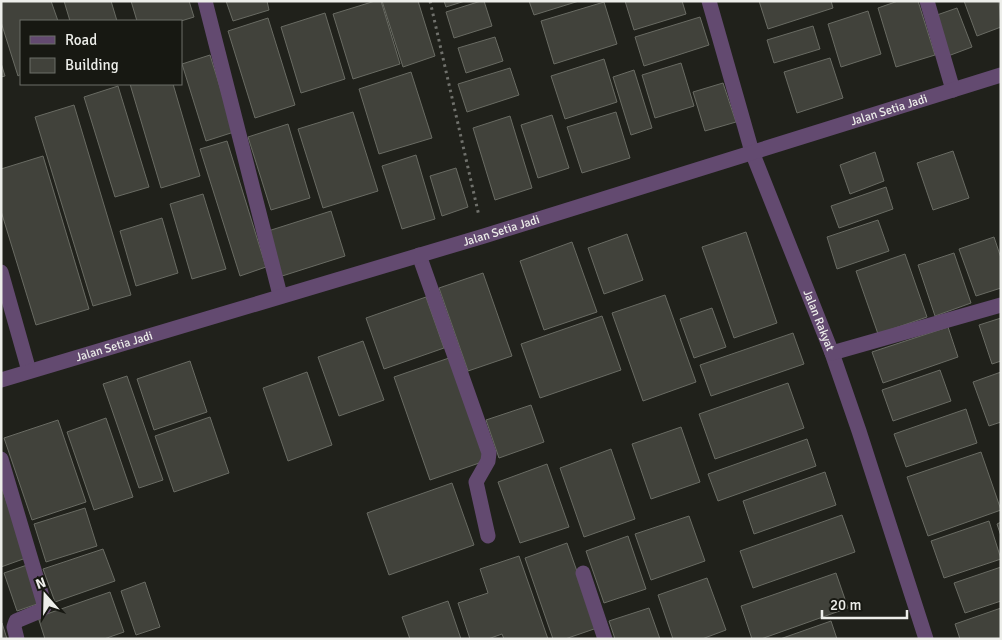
<svg xmlns="http://www.w3.org/2000/svg" width="1002" height="640" font-family="Signika,sans-serif">
	<style>
		.building { fill: #41423b; stroke: #696b63 }
		.lines { fill: none; stroke-linecap: round; stroke-linejoin: round }
		.path { stroke: #70716c; stroke-width: 3; stroke-dasharray: 2.5 4; stroke-linecap: butt }
		.minor { stroke: #634a70; stroke-width: 15 }
		.labels { text-anchor: middle; dominant-baseline: central; stroke-width: 4; stroke-linejoin: round; paint-order: stroke }
		.street-label { font-size: 12px; fill: #edeeea; stroke: #171812 }
	</style>
	<rect width="100%" height="100%" fill="#20211b"/>
	<path class="building" d="M1,1H51L58,21H21V74L18,76L1,22Z
		M64,1H111L117,21H70Z
		M131,1H189L194,17L181,21H137Z
		M226,1H267L269,10L233,21Z
		M375,1H381L400,64L353,79L333,14Z
		M382,1H418L435,56L403,67Z
		M444,1H465L446,7Z
		M481,1H484L492,26L454,38L446,12Z
		M529,1H579L534,15Z
		M625,1H682L686,14L634,30Z
		M759,1H831L833,8L768,29Z
		M898,1H918L935,55L896,67L878,8Z
		M964,1H999L1001,27L977,36Z
		M604,2L617,44L554,64L541,21Z
		M957,8L972,47L948,56L934,16Z
		M868,11L881,54L841,67L828,24Z
		M325,13L345,79L301,93L281,27Z
		M700,17L709,45L644,66L635,37Z
		M268,18L295,105L255,118L228,31Z
		M813,26L820,49L774,63L767,40Z
		M495,37L503,61L466,73L458,48Z
		M210,55L234,132L206,141L182,64Z
		M830,58L843,98L797,113L784,72Z
		M604,59L617,102L565,119L551,76Z
		M1,63L5,76L1,77Z
		M681,63L694,106L655,118L642,75Z
		M510,68L519,95L467,112L458,84Z
		M634,70L652,128L631,135L613,77Z
		M411,72L432,138L379,154L359,89Z
		M723,83L736,122L705,131L693,92Z
		M130,84H173L200,176L161,188Z
		M118,86L149,187L115,197L84,97Z
		M74,105L131,295L93,306L35,117Z
		M353,112L378,191L323,208L298,129Z
		M616,112L630,158L582,173L567,127Z
		M552,115L569,168L538,178L521,125Z
		M510,116L532,188L495,200L473,128Z
		M288,124L310,198L271,210L248,137Z
		M227,141L266,267L240,276L200,149Z
		M953,151L969,198L933,210L917,163Z
		M875,152L884,181L850,194L840,165Z
		M416,155L435,219L402,229L382,166Z
		M43,156L89,309L36,325L1,211V169Z
		M456,168L468,207L442,216L430,176Z
		M886,187L893,209L839,228L831,206Z
		M203,194L226,269L192,279L170,204Z
		M331,211L345,256L279,277L265,232Z
		M162,218L178,273L136,286L120,231Z
		M878,220L889,251L837,269L827,237Z
		M746,232L777,323L734,338L702,247Z
		M627,234L643,280L604,294L588,248Z
		M994,237L1001,258V288L976,296L959,249Z
		M572,242L597,312L544,330L520,261Z
		M954,253L971,303L935,316L918,265Z
		M905,254L927,317L878,334L856,271Z
		M483,273L512,356L468,371L439,288Z
		M665,295L696,382L643,401L612,313Z
		M426,297L444,348L384,369L366,318Z
		M712,308L726,347L694,358L680,319Z
		M602,316L621,370L540,398L521,344Z
		M1001,318V361L992,364L979,325Z
		M948,327L958,357L883,383L872,352Z
		M793,333L804,364L711,396L700,365Z
		M363,341L384,400L339,416L318,357Z
		M449,358L485,461L430,480L394,377Z
		M190,361L207,412L154,430L137,379Z
		M940,370L951,401L893,421L882,390Z
		M307,372L332,445L288,461L263,388Z
		M1001,372V422L989,426L973,382Z
		M127,376L163,480L139,488L103,384Z
		M788,383L804,428L715,459L699,414Z
		M531,405L544,442L499,458L486,420Z
		M966,409L977,443L906,467L894,434Z
		M210,417L229,473L174,492L155,436Z
		M106,418L133,497L94,510L67,432Z
		M58,420L86,502L32,520L4,438Z
		M681,427L700,482L651,499L632,444Z
		M807,439L816,466L718,501L708,474Z
		M611,449L635,519L584,537L560,468Z
		M981,452L1001,510L928,536L907,477Z
		M547,464L569,527L520,543L498,482Z
		M825,472L836,505L754,534L743,501Z
		M452,483L474,545L389,575L367,513Z
		M1,485L26,558L1,567Z
		M85,508L97,546L46,562L34,524Z
		M842,515L855,552L753,588L740,551Z
		M689,516L705,561L651,580L635,534Z
		M989,521L1001,559L944,578L931,541Z
		M1001,522V536L997,524Z
		M628,536L646,589L604,603L586,551Z
		M567,543L597,628L565,639H553L525,558Z
		M103,549L115,581L55,602L43,569Z
		M519,556L548,639H504L502,634L488,639H470L458,603L488,593L480,569Z
		M27,565L40,603L17,611L4,573Z
		M1001,567V601L965,613L954,583Z
		M836,573L848,608L761,639H752L741,606Z
		M707,578L726,630L702,639H673L658,595Z
		M145,582L160,627L136,635L121,591Z
		M110,592L124,632L104,639H45L38,617Z
		M448,601L461,639H410L402,617Z
		M649,608L660,639H615L609,621Z
		M1001,608V639H960L955,624Z
		M831,621L837,639H780Z
		M2,623L7,639H1Z"/>
	<g class="lines">
		<path class="path" d="M430,1L479,216"/>
		<g class="minor">
			<path d="M205,1L280,295"/>
			<path id="s1" d="M709,1L752,152L832,353L859,431L926,639"/>
			<path d="M927,1L953,90"/>
			<path d="M419,255L489,453L488,461L476,482L488,536"/>
			<path d="M1,272L29,371"/>
			<path d="M832,353L1001,305"/>
			<path id="s2" d="M1,380L484,236L1001,75"/>
			<path d="M1,459L43,600L44,607L40,611L16,621L14,627L17,639"/>
			<path d="M583,573L605,639"/>
		</g>
	</g>
	<g class="labels">
		<g class="street-label">
			<text stroke="none"><textPath href="#s2" startOffset="928">Jalan Setia Jadi</textPath></text>
			<text stroke="none"><textPath href="#s2" startOffset="522">Jalan Setia Jadi</textPath></text>
			<text stroke="none"><textPath href="#s1" startOffset="338">Jalan Rakyat</textPath></text>
			<text stroke="none"><textPath href="#s2" startOffset="118">Jalan Setia Jadi</textPath></text>
		</g>
	</g>
	<rect width="1002" height="640" fill="none" stroke="#edeeea" stroke-width="5"/>
	<rect x="20" y="20" width="162" height="65" fill="#171812" stroke="#6d6e68"/>
	<rect x="30" y="36" width="25" height="8" fill="#634a70" stroke="#6d6e68"/>
	<text x="65" y="45" font-size="15" fill="#edeeea">Road</text>
	<rect x="30" y="58" width="25" height="15" fill="#41423b" stroke="#6d6e68"/>
	<text x="65" y="70" font-size="15" fill="#edeeea">Building</text>
	<g transform="translate(45 595) rotate(340)" stroke="#171812" stroke-width="4" paint-order="stroke">
	<path d="M0-4L9 19L0 12L-9 19Z" fill="#edeeea"/>
	<text y="-8" font-size="14" font-weight="bold" text-anchor="middle" fill="#edeeea">N</text>
	</g>
	<path d="M822 610v8h85v-8" fill="none" stroke="#edeeea" stroke-width="2.5"/>
	<text x="830" y="610" font-size="15" fill="#edeeea" stroke="#171812" stroke-width="4" paint-order="stroke">20 m</text>
</svg>
